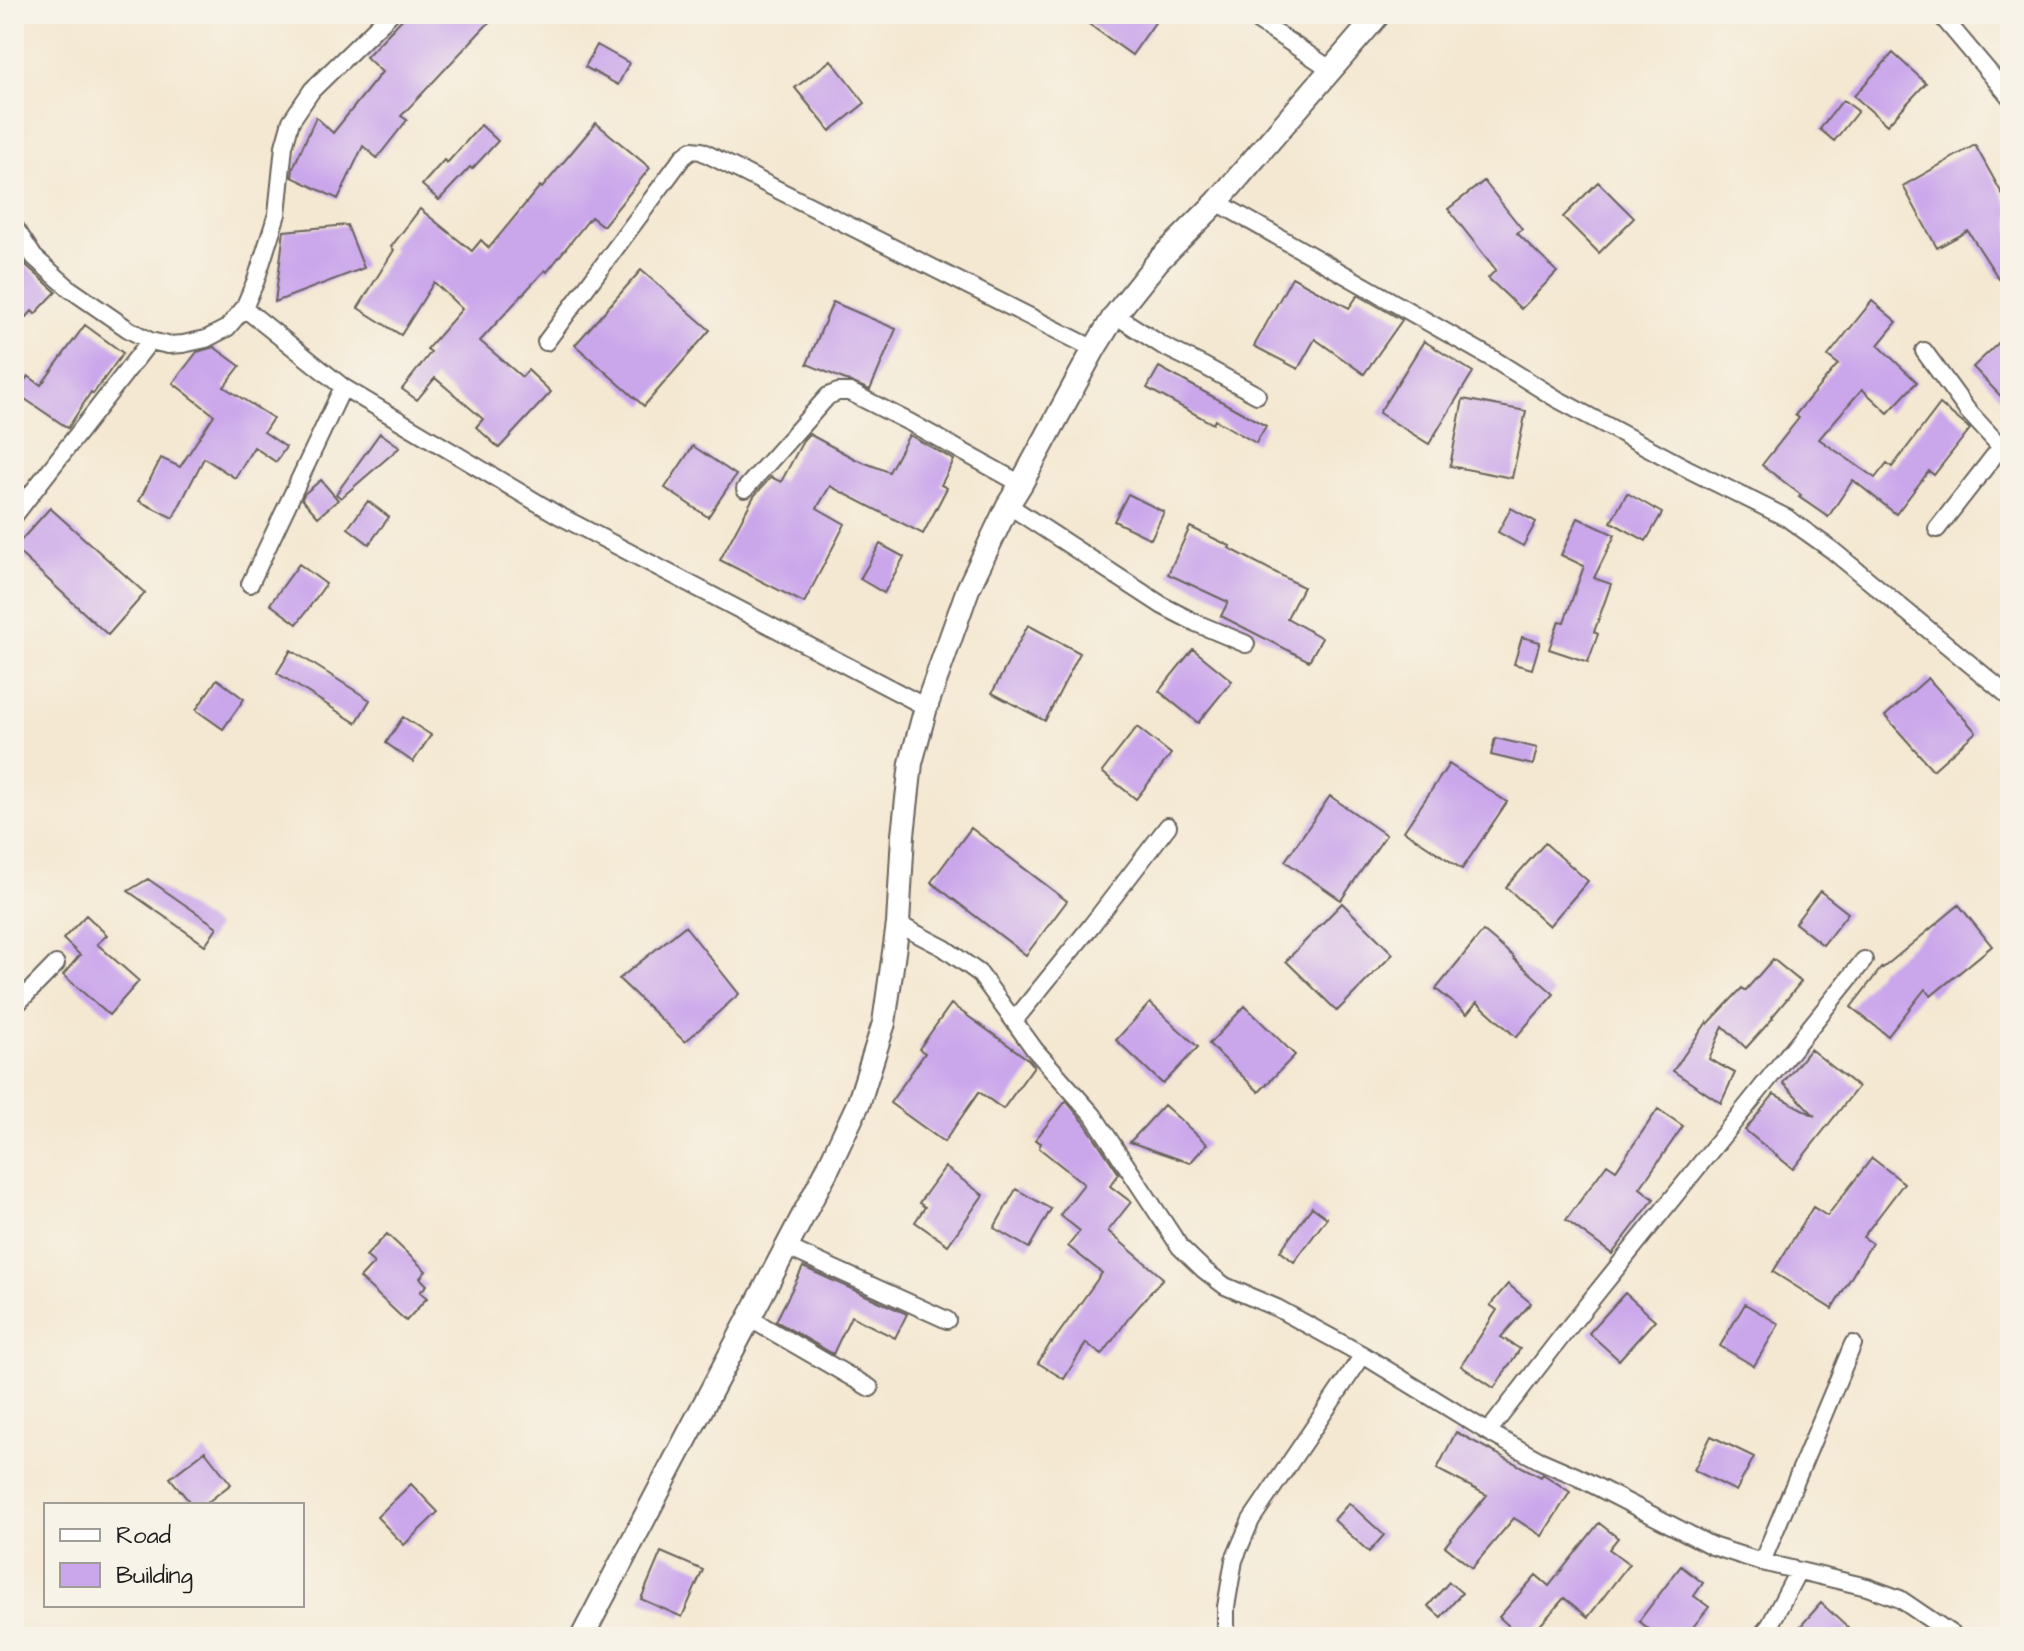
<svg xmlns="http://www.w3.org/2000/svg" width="2024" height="1651" font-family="'Architects Daughter',sans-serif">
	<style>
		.building { fill: #caa6eb }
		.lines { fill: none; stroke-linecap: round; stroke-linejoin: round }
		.street-casing { stroke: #68635c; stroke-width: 20 }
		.secondary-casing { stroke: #68635c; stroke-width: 26 }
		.street { stroke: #fff; stroke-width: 16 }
		.secondary { stroke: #fff; stroke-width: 22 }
	</style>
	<rect width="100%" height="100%" fill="#f7f3e8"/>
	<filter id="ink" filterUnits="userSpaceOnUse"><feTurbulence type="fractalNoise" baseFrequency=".0125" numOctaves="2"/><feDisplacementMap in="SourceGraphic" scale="16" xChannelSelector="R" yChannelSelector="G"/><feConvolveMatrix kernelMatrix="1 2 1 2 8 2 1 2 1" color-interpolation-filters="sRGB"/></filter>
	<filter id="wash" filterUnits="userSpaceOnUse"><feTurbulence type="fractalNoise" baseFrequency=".006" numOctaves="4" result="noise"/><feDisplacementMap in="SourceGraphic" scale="32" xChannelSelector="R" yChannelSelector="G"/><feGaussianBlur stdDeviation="1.8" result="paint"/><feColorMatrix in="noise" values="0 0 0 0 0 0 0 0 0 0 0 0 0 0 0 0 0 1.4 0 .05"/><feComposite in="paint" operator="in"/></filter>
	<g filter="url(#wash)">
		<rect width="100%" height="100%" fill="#f4e8d2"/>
		<g id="blocks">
			<path class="building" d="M407,14H497L401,116L407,120L377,158L363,146L338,199L292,177L293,168L316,117L333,133L382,72L366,57Z
				M1075,14H1161L1132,55Z
				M597,45L629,63L618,85L585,67Z
				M1893,53L1926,83L1887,125L1854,96Z
				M831,60L865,103L830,131L795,88Z
				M1843,100L1858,111L1834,141L1820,129Z
				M596,123L650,168L603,226L591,217L547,272L545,270L480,341L522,377L528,370L551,392L499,448L476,427L483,419L435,378L417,400L402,389L431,352L427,349L462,309L434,282L401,335L358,308L394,250L391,247L420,209L472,251L481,240L489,248L540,186L542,188Z
				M481,125L498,141L472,169L470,167L439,200L422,185L444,160L447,163Z
				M1975,145L2010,208V272L1999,279L1968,231L1937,248L1903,186Z
				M1484,181L1522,229L1517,233L1557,272L1521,309L1488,278L1496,270L1448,209Z
				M1598,182L1634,218L1599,253L1563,217Z
				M347,225L364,268L275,302L284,231Z
				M22,259L26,265L56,292L35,314L32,311L14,332V268Z
				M641,270L710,330L644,406L575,345Z
				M1292,277L1349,308L1358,295L1402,320L1364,374L1315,339L1298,369L1254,346Z
				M1872,301L1897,322L1878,345L1917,382L1888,413L1862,389L1819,439L1875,478L1887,463L1892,467L1940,404L1970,429L1934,475L1929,471L1896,514L1853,480L1828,517L1799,497L1801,495L1762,465L1799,418L1795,415L1838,364L1828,356Z
				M833,302L896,329L870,390L807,364Z
				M85,325L123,353L93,394L91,392L68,428L16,393L28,376L41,385Z
				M2010,332V406L1973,367Z
				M1424,341L1473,372L1429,444L1379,413Z
				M214,347L240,366L224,387L273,418L264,432L286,447L276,462L254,447L235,478L204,458L173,518L139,501L161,458L180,467L214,415L173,383L197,352Z
				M1159,367L1266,426L1256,443L1215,420L1213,424L1147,388Z
				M1463,399L1526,411L1512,478L1450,466Z
				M380,433L400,447L341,498L336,494Z
				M809,434L855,459L889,472L909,435L954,460L941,485L947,488L923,534L830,486L817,508L845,524L804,603L720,560L754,496L771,477L781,482L804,439Z
				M693,446L736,475L708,517L665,488Z
				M321,480L338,500L318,517L302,499L304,494Z
				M1627,493L1662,513L1646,541L1611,522Z
				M1128,494L1164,512L1151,539L1114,521Z
				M368,501L389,517L369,544L348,528Z
				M50,508L145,593L108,635L14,548Z
				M1511,508L1536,522L1523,546L1498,532Z
				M1578,518L1615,535L1594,578L1611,584L1594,632L1598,634L1588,662L1549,649L1559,621L1564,622L1584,566L1561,555Z
				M1190,527L1230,546L1229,548L1303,587L1287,618L1322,638L1309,661L1221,616L1228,602L1168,574Z
				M880,544L904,557L884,593L860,579Z
				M299,564L326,584L297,624L270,604Z
				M1028,625L1080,653L1045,721L992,693Z
				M1522,637L1540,642L1532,669L1514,664Z
				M1193,649L1232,681L1198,723L1159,691Z
				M291,650L370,700L356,723L277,673Z
				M1928,678L1976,732L1933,770L1885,716Z
				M217,679L244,699L223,729L196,710Z
				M403,717L431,735L413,762L386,743Z
				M1137,727L1171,754L1136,799L1102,772Z
				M1495,738L1537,748L1533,765L1491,755Z
				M1449,764L1507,802L1462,869L1404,831Z
				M1330,796L1386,835L1341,900L1285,861Z
				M971,828L1067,901L1026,955L931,882Z
				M1545,843L1588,881L1549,926L1506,887Z
				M148,879L217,927L205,945L128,891Z
				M1820,891L1848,913L1823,945L1795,923Z
				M1342,903L1393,954L1337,1011L1286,961Z
				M1959,905L1992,946L1931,996L1925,989L1888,1036L1851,1007L1882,967L1883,968Z
				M86,915L107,935L97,944L139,981L109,1015L63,975L80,955L63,939Z
				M685,926L739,994L685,1042L619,979Z
				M1483,931L1514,957L1513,958L1554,994L1516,1037L1477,1002L1467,1014L1436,989Z
				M1773,959L1801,982L1772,1017L1773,1018L1746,1048L1723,1026L1709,1059L1735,1073L1721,1103L1673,1071L1707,1022L1708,1024L1742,988L1745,991Z
				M1150,1003L1198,1047L1163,1084L1116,1040Z
				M951,1004L1029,1060L1034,1066L1003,1109L979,1092L944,1142L890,1103L925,1053L919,1049Z
				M1245,1006L1295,1055L1259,1092L1209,1044Z
				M1810,1049L1858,1087L1793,1169L1745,1130L1774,1094L1815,1116L1783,1083Z
				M1066,1101L1084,1122L1119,1174L1110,1186L1131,1202L1108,1231L1163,1278L1128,1319L1102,1355L1086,1343L1064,1379L1038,1363L1051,1342L1052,1343L1102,1273L1068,1246L1080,1231L1060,1215L1084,1184L1039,1148L1041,1143L1035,1140Z
				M1164,1105L1207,1144L1190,1163L1130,1142Z
				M1658,1109L1683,1126L1640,1188L1654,1199L1612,1254L1566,1220L1607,1164L1616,1170Z
				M1872,1158L1904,1183L1863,1237L1872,1243L1832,1309L1773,1272L1813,1207L1827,1216Z
				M945,1167L983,1195L948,1245L915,1222L925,1207L919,1203Z
				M1016,1189L1051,1209L1029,1248L994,1228Z
				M1312,1207L1327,1218L1294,1262L1280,1251Z
				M387,1234L426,1271L420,1278L427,1285L420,1292L427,1298L406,1321L360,1278L374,1263L366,1256Z
				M803,1267L907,1314L895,1338L851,1316L833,1354L776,1321Z
				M1508,1284L1531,1303L1501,1337L1520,1349L1494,1388L1461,1366L1497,1310L1490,1305Z
				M1625,1293L1655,1320L1619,1360L1589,1333Z
				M1745,1304L1779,1324L1754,1366L1720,1346Z
				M1456,1432L1541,1477L1543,1474L1570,1492L1542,1536L1514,1518L1472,1568L1445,1546L1487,1495L1437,1469Z
				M1711,1436L1754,1457L1736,1491L1694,1470Z
				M205,1451L231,1484L204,1505H192L170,1478Z
				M411,1484L438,1512L404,1545L377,1517Z
				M1349,1503L1384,1535L1369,1552L1334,1520Z
				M1599,1523L1618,1538L1609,1549L1629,1564L1588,1617L1564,1598L1530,1637H1521L1499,1617L1536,1575L1549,1586Z
				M661,1552L703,1570L682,1617L641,1599Z
				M1681,1566L1703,1583L1694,1596L1709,1607L1685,1637H1659L1639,1621Z
				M1449,1582L1462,1593L1441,1617L1428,1606Z
				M1821,1603L1849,1629L1842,1637H1791Z"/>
		</g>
	</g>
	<g filter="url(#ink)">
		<use href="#blocks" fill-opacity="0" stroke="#68635c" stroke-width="2"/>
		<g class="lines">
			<g class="street-casing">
				<path id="street" d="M1247,14L1332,70
					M1940,14L2010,97
					M1217,202L1493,359L1557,399L1690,470L1787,518L1832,550L2010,697
					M14,226L34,257L70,289L128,329L150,341L168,345L183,344L206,339L227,328L244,308L256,280L277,214L284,146L291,121L312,90L390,14
					M244,308L343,387L250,584
					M1115,315L1163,346L1204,366L1257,395
					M546,342L683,157L692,150L701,151L1094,349
					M1924,351L1967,410L2001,447
					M343,387L558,515L926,707
					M745,489L828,396L838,392H850L911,423L1021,484
					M1008,505L1163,606L1196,623L1246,644
					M14,516L150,341
					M1937,529L2001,447L2010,441
					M898,924L944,948L979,973L1035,1050L1093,1115L1180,1247L1204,1270L1225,1286L1277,1308L1363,1355L1488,1432L1539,1460L1576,1476L1712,1546L1762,1562L1867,1587L1900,1599L1956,1637
					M14,1007L56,964
					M1014,1021L1091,926L1168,826
					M786,1247L947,1320
					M749,1318L870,1388
					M1488,1432L1562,1336L1864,960
					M1762,1562L1853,1344
					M1226,1637V1607L1234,1560L1251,1520L1363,1355
					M1760,1637L1770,1625L1798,1571"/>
			</g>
			<g class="secondary-casing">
				<path id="secondary" d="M582,1637L827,1170L859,1102L884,1023L898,924L903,835L911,763L926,707L968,589L1008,505L1021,484L1094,349L1115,315L1158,261L1217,202L1379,14"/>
			</g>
			<use href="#street" class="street"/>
			<use href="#secondary" class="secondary"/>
		</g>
	</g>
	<rect width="2024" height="1651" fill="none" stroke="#f7f3e8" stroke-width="48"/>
	<rect x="44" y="1503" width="260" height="104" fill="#f7f3e8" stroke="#9f9d96" stroke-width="2"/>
	<rect x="60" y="1529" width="40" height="12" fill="#ffffff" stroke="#9f9d96" stroke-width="2"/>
	<text x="116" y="1543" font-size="24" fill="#1c1c1c">Road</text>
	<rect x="60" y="1563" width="40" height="24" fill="#caa6eb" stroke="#9f9d96" stroke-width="2"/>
	<text x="116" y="1583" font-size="24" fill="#1c1c1c">Building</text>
</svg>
